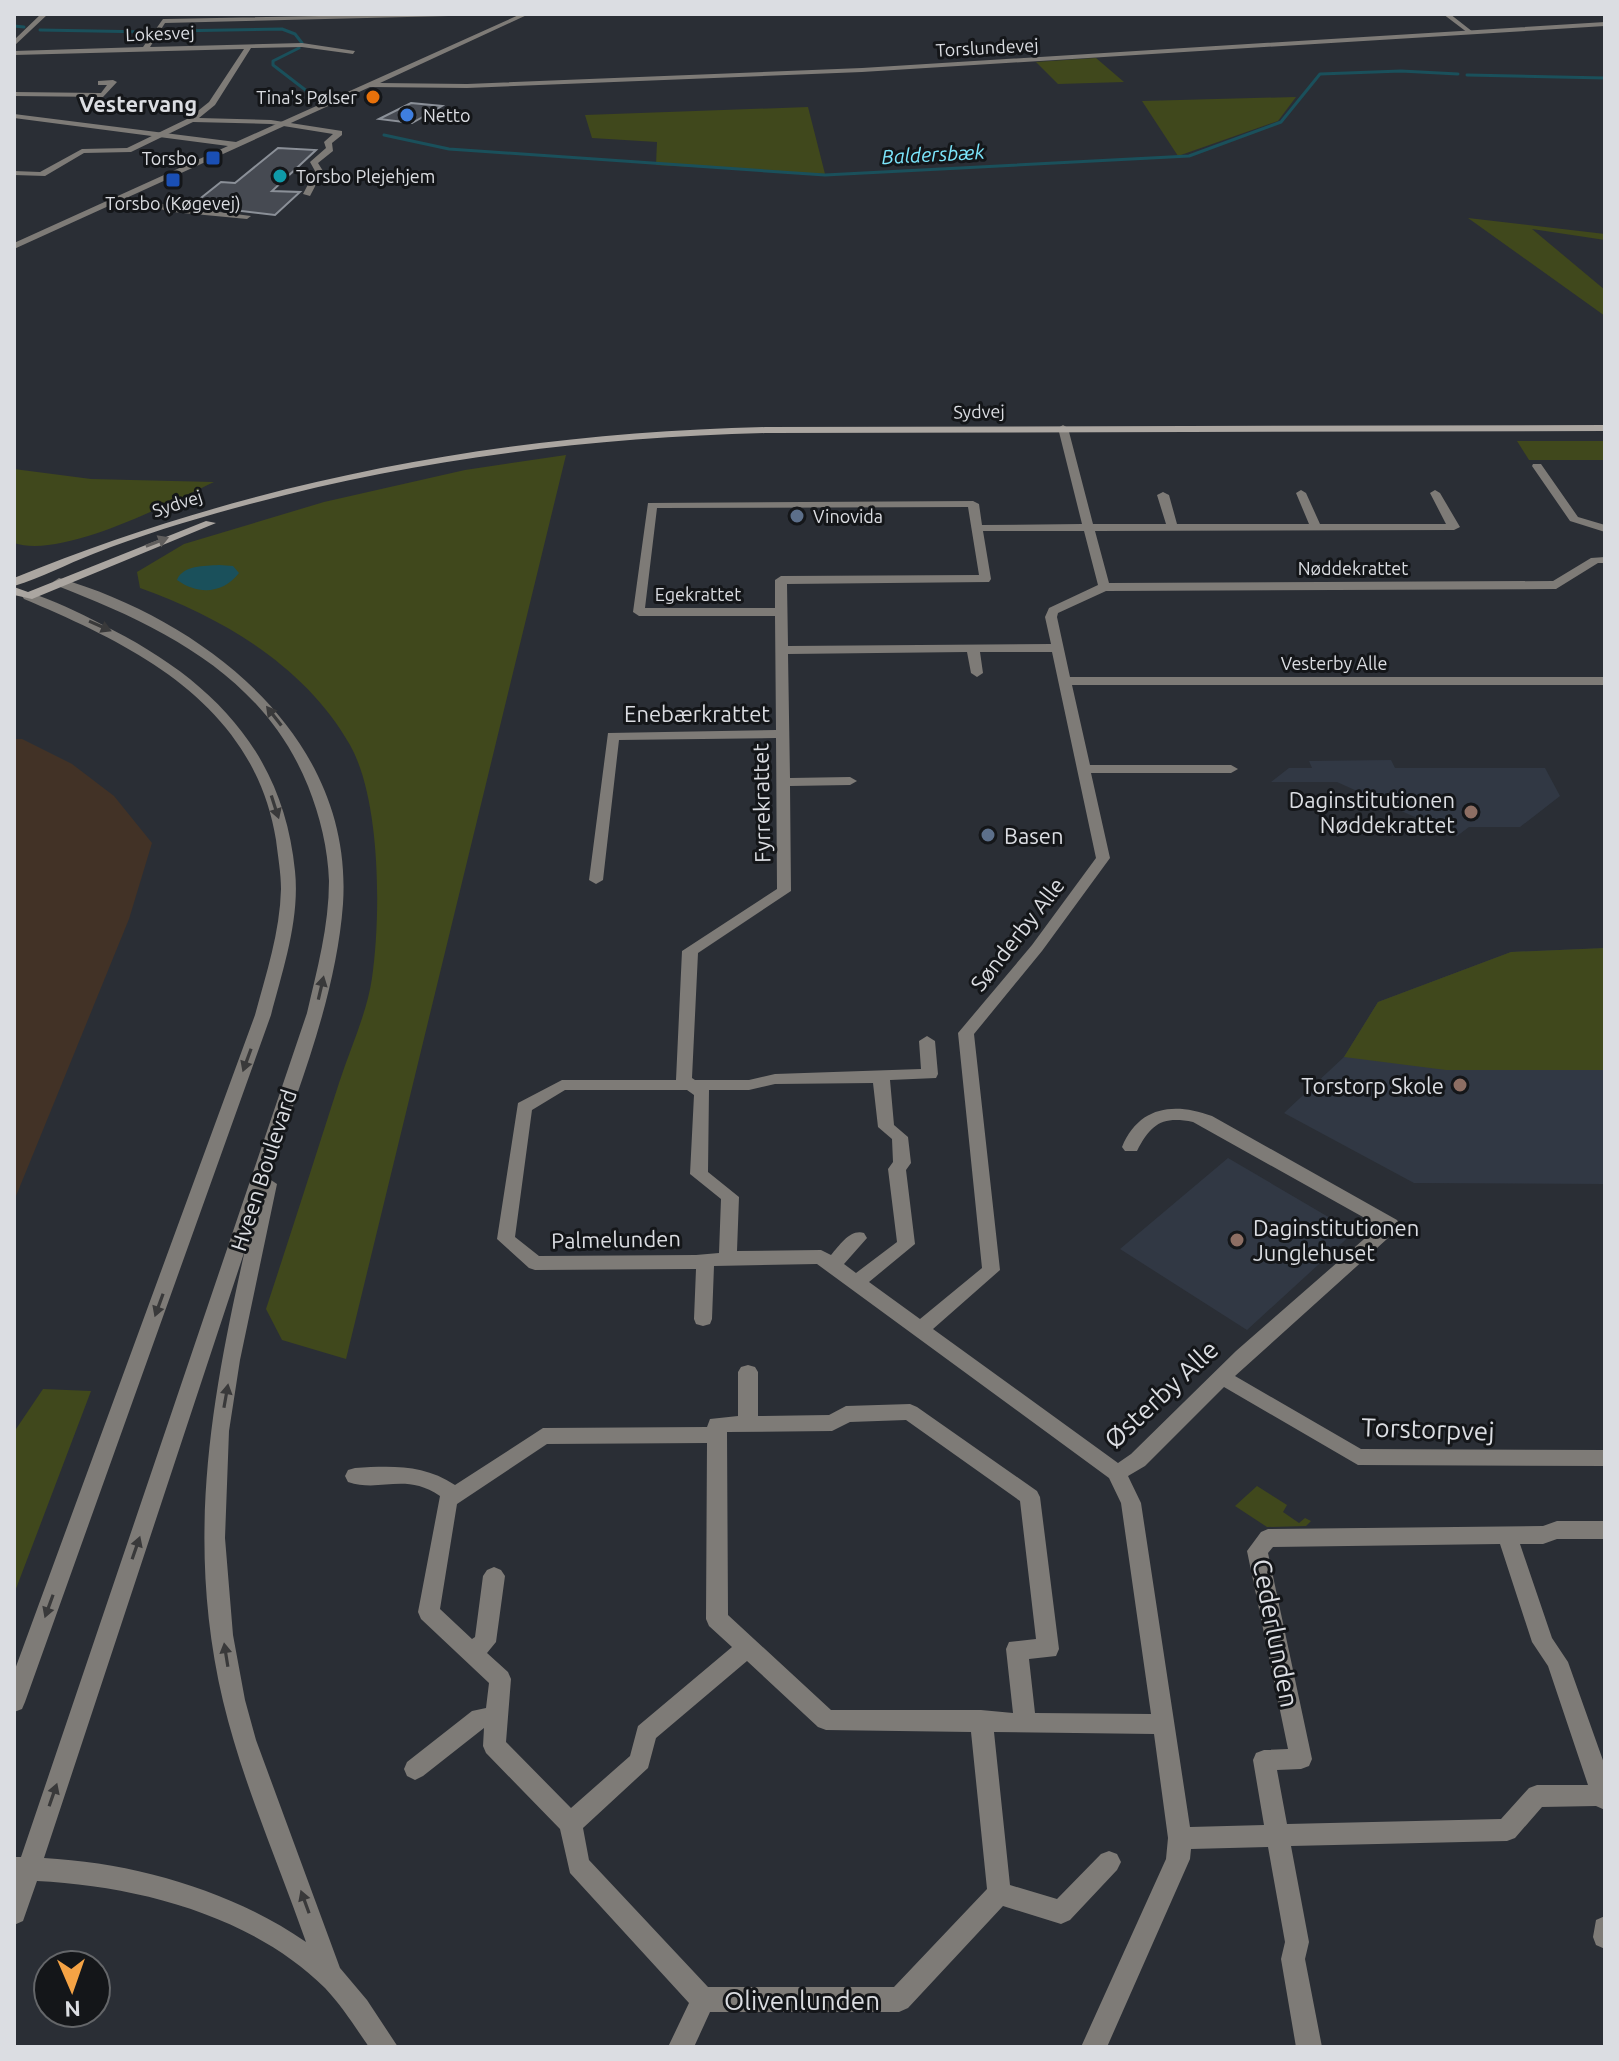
<svg xmlns="http://www.w3.org/2000/svg" width="1619" height="2061" font-family="Ubuntu,sans-serif">
	<style>
		.industrial { fill: #423226 }
		.built { fill: #313844 }
		.green { fill: #40481c }
		.water { fill: #1a505b }
		.lines { fill: none; stroke-linecap: round; stroke-linejoin: round }
		.stream { stroke: #1a505b; stroke-width: 3 }
		.building { fill: #464a52; stroke: #8b9098; stroke-width: 2 }
		.minor { fill: #7e7b77; fill-rule: evenodd }
		.tertiary { fill: #7e7b77; fill-rule: evenodd }
		.secondary { fill: #aba6a1; fill-rule: evenodd }
		.oneway { fill: #605e5d }
		.oneway2 { fill: #39393a }
		.food-dot { fill: #e8710a; stroke: #141619; stroke-width: 3 }
		.shop-dot { fill: #3f7fe0; stroke: #141619; stroke-width: 3 }
		.transit-dot { fill: #1a4fb4; stroke: #141619; stroke-width: 3 }
		.culture-dot { fill: #0f9aa8; stroke: #141619; stroke-width: 3 }
		.service-dot { fill: #5c6f8a; stroke: #141619; stroke-width: 3 }
		.education-dot { fill: #8d6e63; stroke: #141619; stroke-width: 3 }
		.labels { text-anchor: middle; dominant-baseline: central; stroke-width: 6; stroke-linejoin: round; paint-order: stroke }
		.far-street-label { font-size: 18px; fill: #dbdde2; stroke: #141619 }
		.far-poi-label { font-size: 18px; fill: #dbdde2; stroke: #141619; text-anchor: start }
		.far-water-label { font-size: 20px; font-style: italic; fill: #7ce6fc; stroke: #141619 }
		.far-quarter-label { font-size: 22px; font-weight: bold; fill: #dbdde2; stroke: #141619 }
		.street-label { font-size: 22px; fill: #dbdde2; stroke: #141619 }
		.poi-label { font-size: 22px; fill: #dbdde2; stroke: #141619; text-anchor: end }
		.near-street-label { font-size: 26px; fill: #dbdde2; stroke: #141619 }
	</style>
	<rect width="100%" height="100%" fill="#2a2e35"/>
	<path class="industrial" d="M14,739H22L72,764L114,796L152,843L129,919L14,1201Z"/>
	<path class="built" d="M1391,760L1395,768H1545L1560,796L1520,827H1469L1457,836L1337,782H1271L1289,768H1312L1309,761Z
		M1605,948V1184L1414,1183L1284,1113L1344,1057L1378,1002L1511,952Z
		M1228,1158L1354,1232L1247,1330L1120,1249Z"/>
	<path class="green" d="M1096,58L1124,82L1058,84L1036,62Z
		M1296,97L1278,121L1178,156L1142,101Z
		M808,107L825,174L656,165L657,142L592,138L585,115Z
		M1468,218L1605,234V240L1532,229L1605,290V316Z
		M1517,441H1605V460H1529Z
		M566,455L346,1359L282,1340L266,1309C291,1233 315,1158 339,1083C350,1049 367,1013 372,978C381,916 381,800 350,745C306,667 222,617 140,588L137,572L184,544L324,502L465,470Z
		M14,469L91,479L214,482C167,504 63,559 14,543Z
		M1605,948V1070H1446L1344,1057L1378,1002L1511,952Z
		M43,1389L91,1391L14,1594V1432Z
		M1257,1486L1287,1505L1283,1512L1299,1523L1305,1518L1311,1521L1306,1526L1267,1527L1235,1506Z"/>
	<path class="water" d="M219,565L233,566L239,573C223,594 198,595 177,580C183,565 204,566 219,565Z"/>
	<g class="lines">
		<path class="stream" d="M14,26L24,27
			M40,30L150,32
			M170,31L282,29L295,34L302,43
			M299,48L273,61V65L308,92L312,100
			M1467,75L1605,78
			M384,135L449,149L825,175L1189,156L1281,122L1320,74L1401,71L1458,74"/>
	</g>
	<path class="building" d="M411,103L442,106L412,123L379,119Z
		M278,148L316,150L272,191L300,192L275,215L192,205L221,182L235,183Z"/>
	<g class="lines">
		<path class="minor" d="M41,14H48L14,46V40Z
			M423,14H528L165,23L150,47L302,43L355,51L353,54L302,47L251,48L215,105L199,118L271,120L342,131V135L332,143L333,151L318,163L323,171L310,196L303,194L315,171L310,162L326,148L324,142L333,134L271,124L193,122L131,152L84,153L45,176L14,175V171L40,172L82,149L127,148L189,118L209,102L244,49L14,55V51L143,47L163,19Z
			M1443,14H1450L1473,32L1468,33Z
			M113,80L117,82L103,97L14,96V92L101,93L107,85H98V81Z
			M123,196L173,206L251,216L247,219L173,212L120,200Z
			M1063,425L1068,428L1093,524H1166L1157,495L1163,492L1169,495L1177,524H1309L1296,493L1301,490L1306,493L1320,524H1446L1430,493L1435,490L1440,493L1460,527L1454,530L1095,531L1109,583L1553,581L1591,558L1605,557V563H1598L1556,589L1106,591L1058,613L1057,617L1070,677H1605V685H1072L1090,765H1231L1238,769L1231,773H1091L1110,858L1042,951L974,1034L1000,1270L933,1329L1118,1463L1131,1454L1236,1351L1379,1226L1193,1122C1162,1116 1151,1124 1137,1151H1125L1122,1147C1139,1106 1174,1102 1212,1116L1397,1220L1400,1225L1397,1230L1235,1376L1361,1449L1605,1450V1466L1358,1465L1224,1387L1145,1466L1128,1476L1141,1503L1190,1827L1264,1825L1253,1760L1256,1753L1264,1750L1288,1749L1247,1551L1261,1532L1268,1529L1543,1526L1557,1521H1605V1539H1557L1543,1544H1520L1552,1638L1568,1662L1605,1766V1810L1596,1806L1542,1807L1515,1838L1507,1841L1291,1846L1309,1942L1305,1959L1322,2047H1296L1281,1959L1285,1942L1268,1847L1191,1849L1190,1859L1107,2047H1081L1166,1859L1168,1838L1154,1734L994,1732L1010,1885L1057,1899L1101,1854L1109,1851L1117,1854L1121,1862L1117,1870L1070,1920L1061,1924L1003,1906L908,2008L899,2012H710L694,2047H668L689,2003L570,1873L560,1829L486,1753L483,1746L484,1728L423,1776L415,1780L407,1776L404,1769L407,1762L472,1711L486,1708L489,1683L421,1619L418,1612L440,1496C404,1472 381,1493 348,1482L345,1476L348,1470L355,1468C391,1466 423,1464 455,1485L543,1428L707,1427L710,1419L738,1416V1372L741,1367L748,1365L755,1367L758,1372V1416L829,1415L846,1406L910,1404L917,1407L1037,1491L1040,1497L1059,1649L1056,1656L1029,1659L1035,1713L1151,1714L1121,1503L1109,1478L817,1264L714,1266L712,1319L710,1324L703,1326L696,1324L694,1319L696,1269L535,1270L529,1268L497,1239L518,1103L562,1080H676L682,951L777,889L776,738L619,740L603,880L596,884L589,880L608,733L776,730L775,616H639L633,612L648,503L973,501L979,504L982,525L1082,524L1058,428ZM968,507L979,575L781,576L775,580V608H645L657,508ZM983,531H1084L1098,585L1049,608L1045,617L1051,644L788,646L787,584L989,582L991,579ZM967,652L971,673L977,677L983,673L980,652H1052L1096,858L1032,945L958,1033L982,1268L920,1319L869,1282L915,1244L906,1170L911,1163L908,1137L894,1125L890,1080L936,1078L938,1074L935,1041L927,1036L919,1041L921,1069L775,1074L749,1080H695L692,1078L698,953L791,891L790,786L850,785L857,781L850,777L790,778L788,654ZM873,1083L878,1127L892,1139L893,1162L888,1169L897,1242L856,1273L844,1264L867,1238L864,1233C850,1229 840,1245 831,1255L821,1250L737,1251L739,1197L708,1172L709,1090H749L775,1084ZM565,1090H687L694,1095L690,1174L721,1199L719,1253L696,1255L539,1256L515,1237L532,1110ZM906,1420L1020,1501L1036,1639L1009,1642L1006,1649L1013,1713L981,1710H831L728,1615L727,1432L832,1431L850,1422ZM707,1443L706,1619L709,1626L732,1647L638,1726L630,1756L571,1808L506,1742L511,1679L508,1672L487,1653L496,1642L505,1576L501,1570L494,1567L487,1570L483,1576L475,1637L472,1639L440,1609L457,1504L547,1444ZM1500,1544L1532,1642L1548,1666L1588,1785H1537L1529,1788L1501,1819L1287,1824L1277,1770L1301,1769L1309,1766L1312,1759L1268,1553L1273,1547ZM747,1661L818,1727L826,1730L971,1732L987,1889L894,1987H708L589,1860L583,1828L648,1768L656,1738Z
			M1533,464H1541L1578,517L1605,525V532L1570,521L1532,466Z
			M1605,1916V1949L1596,1945L1593,1937L1596,1920Z"/>
		<path class="tertiary" d="M521,14H529L380,83L467,84L862,68L1605,22V26L862,72L467,88L370,87L14,249V243L228,146L14,118V114L236,142Z
			M59,578C205,621 354,737 343,904C336,998 298,1089 268,1178L277,1184L240,1360L229,1431L225,1538L233,1635L245,1700L256,1740L340,1968L367,2000L398,2047H369C355,2027 342,2006 325,1988C251,1915 137,1886 37,1881L23,1921L14,1925V1857H21L307,1013C317,970 329,926 329,881C328,849 320,816 308,786C263,675 161,626 55,585L53,582ZM245,1250C210,1405 186,1543 223,1701C243,1784 278,1862 306,1942C230,1890 135,1863 44,1858Z
			M28,592C53,600 78,612 101,624C207,676 283,748 295,871C300,919 283,969 271,1015L25,1702L22,1709L14,1712V1672L255,1015C266,974 280,932 281,889C281,873 278,857 276,840C254,705 138,647 24,599L22,596Z"/>
		<path class="secondary" d="M1605,425V431L768,433C594,437 418,459 250,504C197,518 144,534 93,554C67,564 41,578 14,586V578C257,479 506,433 768,427Z
			M206,521L216,523L32,599L14,595V587L28,592Z"/>
	</g>
	<defs><path id="oneway-solid" d="M-6-.8H1V-3.2L6.5 0L1 3.2V.8H-6Z" transform="scale(2)"/></defs>
	<use class="oneway" href="#oneway-solid" transform="translate(157 542) rotate(-21)"/>
	<g class="oneway2">
		<use href="#oneway-solid" transform="translate(100 626) rotate(24)"/>
		<use href="#oneway-solid" transform="translate(274 716) rotate(-128)"/>
		<use href="#oneway-solid" transform="translate(275 807) rotate(72)"/>
		<use href="#oneway-solid" transform="translate(321 988) rotate(-77)"/>
		<use href="#oneway-solid" transform="translate(247 1060) rotate(110)"/>
		<use href="#oneway-solid" transform="translate(159 1305) rotate(110)"/>
		<use href="#oneway-solid" transform="translate(226 1396) rotate(-80)"/>
		<use href="#oneway-solid" transform="translate(136 1548) rotate(-71)"/>
		<use href="#oneway-solid" transform="translate(49 1606) rotate(110)"/>
		<use href="#oneway-solid" transform="translate(226 1655) rotate(-99)"/>
		<use href="#oneway-solid" transform="translate(53 1795) rotate(-71)"/>
		<use href="#oneway-solid" transform="translate(305 1902) rotate(-110)"/>
	</g>
	<circle class="food-dot" cx="373" cy="97" r="8"/>
	<circle class="shop-dot" cx="407" cy="115" r="8"/>
	<g class="transit-dot">
		<rect x="205" y="150" width="16" height="16" rx="4"/>
		<rect x="165" y="172" width="16" height="16" rx="4"/>
	</g>
	<circle class="culture-dot" cx="280" cy="176" r="8"/>
	<g class="service-dot">
		<circle cx="797" cy="516" r="8"/>
		<circle cx="988" cy="835" r="8"/>
	</g>
	<g class="education-dot">
		<circle cx="1471" cy="812" r="8"/>
		<circle cx="1460" cy="1085" r="8"/>
		<circle cx="1237" cy="1240" r="8"/>
	</g>
	<g class="labels">
		<g class="far-street-label">
			<text transform="translate(160 33) rotate(-2)">Lokesvej</text>
			<text transform="translate(987 47) rotate(-3)">Torslundevej</text>
			<text transform="translate(979 411) rotate(-1)">Sydvej</text>
			<text transform="translate(177 503) rotate(-18)">Sydvej</text>
			<text x="1353" y="568">Nøddekrattet</text>
			<text x="698" y="594">Egekrattet</text>
			<text x="1334" y="663">Vesterby Alle</text>
		</g>
		<g class="far-poi-label">
			<text x="357" y="97" text-anchor="end">Tina's Pølser</text>
			<text x="423" y="115">Netto</text>
			<text x="197" y="158" text-anchor="end">Torsbo</text>
			<text x="296" y="176">Torsbo Plejehjem</text>
			<text x="173" y="203" text-anchor="middle">Torsbo (Køgevej)</text>
			<text x="813" y="516">Vinovida</text>
		</g>
		<g class="far-water-label">
			<text transform="translate(933 154) rotate(-3)">Baldersbæk</text>
		</g>
		<g class="far-quarter-label">
			<text x="138" y="103">Vestervang</text>
		</g>
		<g class="street-label">
			<text x="697" y="713">Enebærkrattet</text>
			<text transform="translate(761 803) rotate(-91)">Fyrrekrattet</text>
			<text transform="translate(1017 934) rotate(-52)">Sønderby Alle</text>
			<text transform="translate(263 1170) rotate(-72)">Hveen Boulevard</text>
			<text transform="translate(616 1239) rotate(-1)">Palmelunden</text>
		</g>
		<g class="poi-label">
			<text x="1455" y="799">Daginstitutionen<tspan x="1455" dy="25">Nøddekrattet</tspan></text>
			<text x="1004" y="835" text-anchor="start">Basen</text>
			<text x="1444" y="1085">Torstorp Skole</text>
			<text x="1253" y="1227" text-anchor="start">Daginstitutionen<tspan x="1253" dy="25">Junglehuset</tspan></text>
		</g>
		<g class="near-street-label">
			<text transform="translate(1161 1394) rotate(-43)">Østerby Alle</text>
			<text transform="translate(1428 1429) rotate(2)">Torstorpvej</text>
			<text transform="translate(1276 1633) rotate(79)">Cederlunden</text>
			<text x="802" y="2000">Olivenlunden</text>
		</g>
	</g>
	<rect width="1619" height="2061" fill="none" stroke="#dbdde2" stroke-width="32"/>
	<g transform="translate(72 1989) rotate(178)"><circle r="38" fill="#141619" stroke="#646669" stroke-width="2"/>
	<path d="M0-6L14 30L0 20L-14 30Z" fill="#f5a345"/>
	<text y="-12" font-size="22" font-weight="bold" text-anchor="middle" fill="#dbdde2">N</text>
	</g>
</svg>
